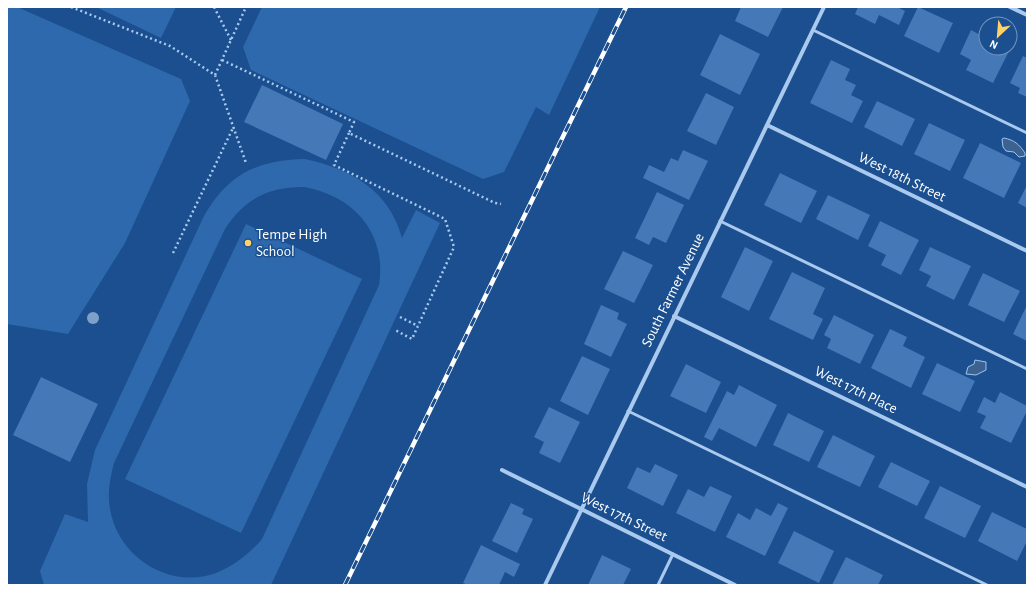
<svg xmlns="http://www.w3.org/2000/svg" width="1034" height="592" font-family="'Alegreya Sans',sans-serif">
	<style>
		.green { fill: #2e69ad; fill-rule: evenodd }
		.water { fill: #3c6290; stroke: #9cc4f0 }
		.building { fill: #4478b7 }
		.lines { fill: none; stroke-linecap: round; stroke-linejoin: round }
		.path { stroke: #a9c9ee; stroke-width: 2.5; stroke-dasharray: 2 3; stroke-linecap: butt }
		.service { stroke: #a9c9ee; stroke-width: 3 }
		.minor { stroke: #a9c9ee; stroke-width: 4 }
		.rail-casing { stroke: #fff; stroke-width: 4.5 }
		.rail { stroke: #1b4f8f; stroke-width: 3; stroke-dasharray: 9; stroke-linecap: butt }
		.tree { fill: #7ea0ca }
		.poi-dot { fill: #ffd166; stroke: #1b4f8f; stroke-width: 1.5 }
		.labels { text-anchor: middle; dominant-baseline: central; stroke-width: 3; stroke-linejoin: round; paint-order: stroke }
		.street-label { font-size: 15px; fill: #fff; stroke: #1b4f8f }
		.poi-label { font-size: 15px; fill: #fff; stroke: #1b4f8f; text-anchor: start }
	</style>
	<rect width="100%" height="100%" fill="#1b4f8f"/>
	<path class="green" d="M7,7H17L181,79L190,101L125,243L68,334L7,324Z
		M96,7H176L161,38Z
		M262,7H600L549,115L536,107L504,172L483,179L251,70L243,47Z
		M305,159C351,169 389,190 402,238L416,210L440,223L271,585H44L40,571L65,514L88,522L87,484L95,450L203,218C227,175 256,160 305,159ZM304,187C354,196 387,233 379,285L262,539C249,554 234,566 216,573C169,590 118,557 110,509C107,494 110,478 114,463L225,229C245,198 269,187 304,187Z
		M246,224L362,279L241,533L125,479Z"/>
	<path class="water" d="M1004,138C1014,140 1019,144 1025,153V156L1019,157L1014,152L1006,151L1003,147L1002,139Z
		M975,360L986,362V370L976,375L966,374L968,367L974,364Z"/>
	<path class="building" d="M741,7H783L768,37L735,21Z
		M858,7H897L905,11L899,25L879,15L875,24L855,14Z
		M918,7L953,23L939,53L904,36Z
		M971,30L986,38V48L1010,49L993,83L966,70L971,60L960,54Z
		M720,34L760,54L740,95L700,75Z
		M1023,56L1027,58V97L1018,93L1020,88L1010,83Z
		M831,60L850,69L845,80L856,85L851,95L863,101L852,123L810,103Z
		M262,85L343,124L326,160L244,122Z
		M706,93L734,107L716,145L687,131Z
		M877,101L915,119L902,146L864,127Z
		M929,123L965,140L950,171L914,154Z
		M980,143L1021,163L1004,198L963,178Z
		M683,150L708,161L689,200L643,178L649,165L664,172L671,158L678,161Z
		M780,173L817,191L801,223L764,205Z
		M1027,185V208L1018,203Z
		M657,192L684,205L666,243L653,237L649,245L635,238Z
		M828,195L870,215L858,240L816,219Z
		M880,221L919,240L901,275L881,265L886,255L868,246Z
		M745,247L773,261L749,311L721,297Z
		M930,247L971,266L954,300L926,286L931,276L919,270Z
		M623,251L653,265L634,303L604,289Z
		M792,272L825,288L813,314L823,319L813,340L769,319Z
		M983,273L1020,291L1004,322L968,305Z
		M601,305L619,313L617,319L627,324L611,357L584,344Z
		M1027,305V341L1013,334Z
		M834,315L874,335L860,364L827,348L831,339L824,335Z
		M890,329L907,337L903,346L925,357L911,388L871,368Z
		M582,356L610,369L588,415L560,401Z
		M937,363L975,381L960,412L922,394Z
		M686,364L721,382L706,413L670,396Z
		M41,377L98,404L70,462L13,435Z
		M739,385L777,405L756,447L719,428L712,441L704,437L727,391L734,395Z
		M1000,392L1027,406V411L1011,443L980,428L986,416L977,412L984,397L995,403Z
		M549,407L580,422L560,463L539,453L544,442L534,437Z
		M788,413L824,431L809,462L773,445Z
		M833,435L875,456L860,487L817,467Z
		M891,462L930,481L917,506L878,487Z
		M655,464L678,475L663,506L627,488L637,467L650,473Z
		M710,486L732,496L715,532L676,513L688,489L704,497Z
		M940,486L981,506L965,538L924,518Z
		M511,503L524,509L522,514L533,519L517,553L492,541Z
		M778,503L788,508L765,556L726,537L738,513L750,520L756,508L771,516Z
		M992,512L1027,529V541L1017,561L978,541Z
		M794,531L834,551L819,583L778,563Z
		M481,545L520,564L514,577L505,572L499,585H468L463,583Z
		M602,555L631,569L623,585H588Z
		M846,557L883,575L878,585H832Z"/>
	<g class="lines">
		<path class="path" d="M71,7L170,46L215,75L246,163
			M214,7L231,40
			M222,60L354,122L349,133L495,203L501,204
			M215,75L246,7
			M349,133L334,165L445,219L454,247L412,339L395,330
			M173,253L233,128
			M400,317L418,326"/>
		<path class="service" d="M813,30L1027,133
			M720,221L1027,369
			M628,411L987,585
			M658,585L673,554"/>
		<path class="minor" d="M1010,7L1027,15
			M767,125L1027,251
			M674,316L1027,487
			M502,470L735,585
			M545,585L824,7"/>
		<g class="rail-casing">
			<path id="rail" d="M345,585L626,7"/>
		</g>
		<use href="#rail" class="rail"/>
	</g>
	<circle class="tree" cx="93" cy="318" r="6"/>
	<circle class="poi-dot" cx="248" cy="243" r="4"/>
	<g class="labels">
		<g class="street-label">
			<text transform="translate(902 177) rotate(26)">West 18th Street</text>
			<text transform="translate(673 290) rotate(-64)">South Farmer Avenue</text>
			<text transform="translate(856 390) rotate(26)">West 17th Place</text>
			<text transform="translate(624 517) rotate(26)">West 17th Street</text>
		</g>
		<g class="poi-label">
			<text x="256" y="234">Tempe High<tspan x="256" dy="17">School</tspan></text>
		</g>
	</g>
	<rect width="1034" height="592" fill="none" stroke="#ffffff" stroke-width="16"/>
	<g transform="translate(998 36) rotate(206)"><circle r="19" fill="#1b4f8f" stroke="#7695bc"/>
	<path d="M0-3L7 15L0 10L-7 15Z" fill="#ffd166"/>
	<text y="-6" font-size="11" font-weight="bold" text-anchor="middle" fill="#ffffff">N</text>
	</g>
</svg>
